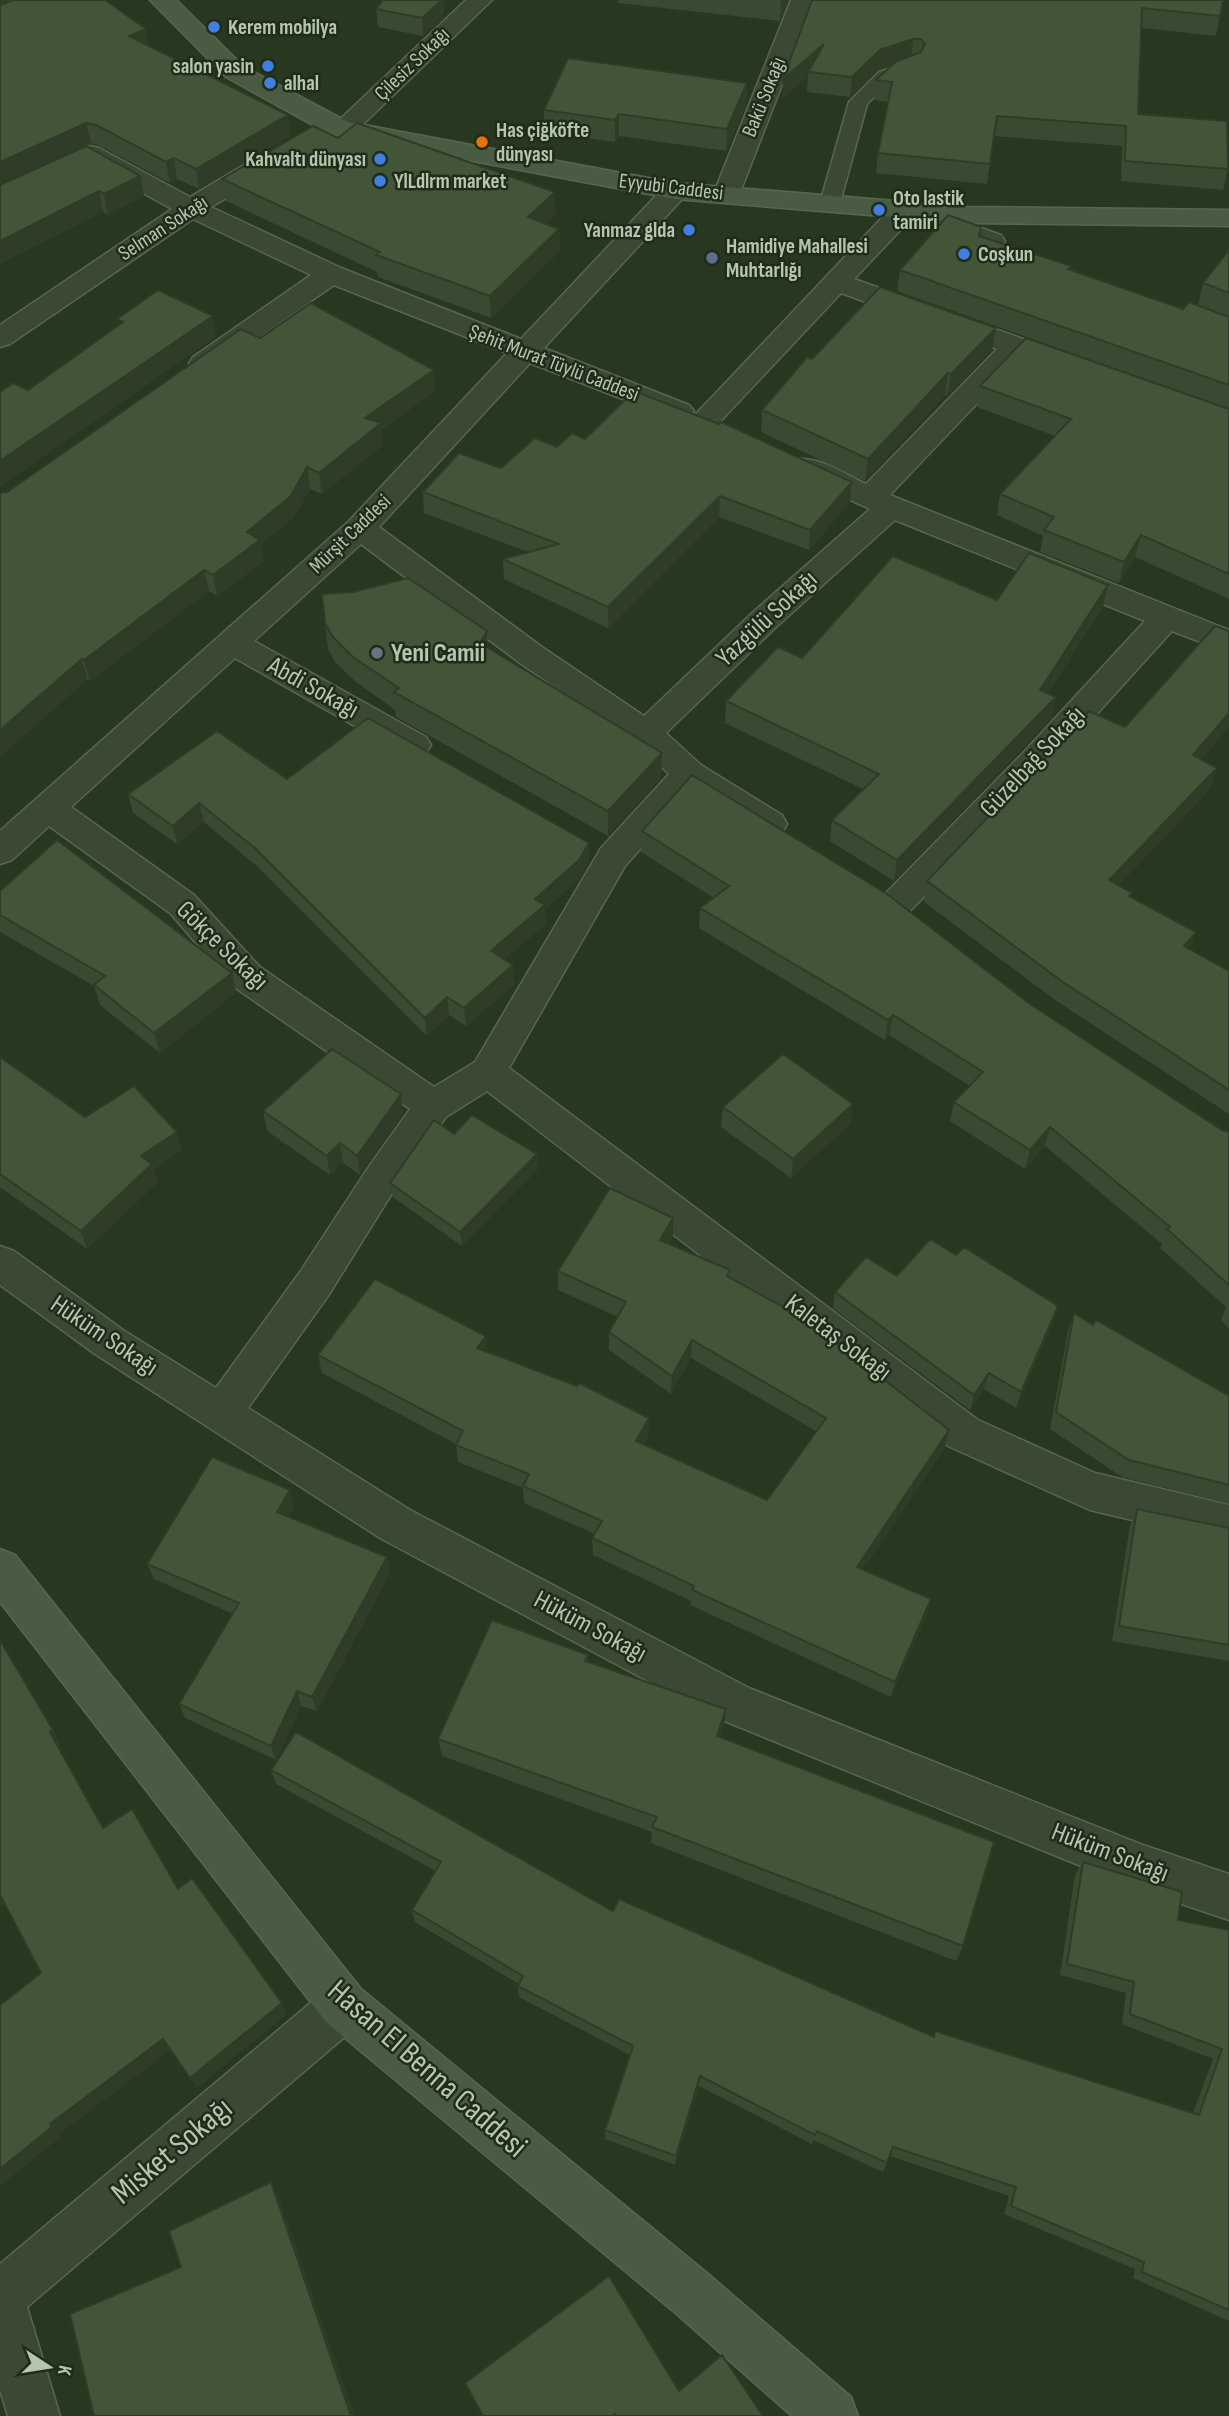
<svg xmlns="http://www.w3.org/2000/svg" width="1229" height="2416" font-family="'Sofia Sans Condensed',sans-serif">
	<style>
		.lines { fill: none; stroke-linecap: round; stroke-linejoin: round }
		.lane-casing { stroke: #586651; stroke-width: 3 }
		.street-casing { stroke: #586651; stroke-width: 3 }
		.secondary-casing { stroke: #586651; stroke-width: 3 }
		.lane { fill: #3b4834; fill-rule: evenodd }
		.street { fill: #3b4834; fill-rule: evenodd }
		.secondary { fill: #495b42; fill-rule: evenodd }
		.wall { fill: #3a4931 }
		.shaded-wall { fill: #2f3c28 }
		.building { fill: #435539; stroke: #2f3c28; stroke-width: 2 }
		.shop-dot { fill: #3f7fe0; stroke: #202c19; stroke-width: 2.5 }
		.food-dot { fill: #e8710a; stroke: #202c19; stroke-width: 2.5 }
		.service-dot { fill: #5c6f8a; stroke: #202c19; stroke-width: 2.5 }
		.worship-dot { fill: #6b7280; stroke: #202c19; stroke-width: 2.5 }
		.labels { text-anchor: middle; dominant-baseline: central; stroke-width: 5; stroke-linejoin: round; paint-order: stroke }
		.far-poi-label { font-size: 21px; font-weight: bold; fill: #b5c5ae; stroke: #202c19; text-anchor: start }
		.far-street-label { font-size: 21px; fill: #b5c5ae; stroke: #202c19 }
		.street-label { font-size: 26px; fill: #b5c5ae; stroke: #202c19 }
		.poi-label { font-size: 26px; font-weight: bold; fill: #b5c5ae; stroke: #202c19; text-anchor: start }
		.near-street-label { font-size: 32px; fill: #b5c5ae; stroke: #202c19 }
	</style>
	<rect width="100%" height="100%" fill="#283720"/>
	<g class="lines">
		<g class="lane-casing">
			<path id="lane" d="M910,62L919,67L916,71L891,80L867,104L840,203L837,207H823L820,203L849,102L879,72Z"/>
		</g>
		<g class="street-casing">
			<path id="street" d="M466,0H492L353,134L344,137L335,134L331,129L335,124Z
				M791,0H815L739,195L735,201L726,203L717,201L713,195Z
				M90,146L99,148L190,197L259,156L268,154L277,156L281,162L277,168L211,207L341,268L521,339L666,185L675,183L684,185L688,191L684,197L544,348L689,405L694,411L689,417L679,420L669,417L530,363L379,527L542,647L644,716L751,614L870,509L793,474L789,467L793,460C817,454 845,474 866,484L997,349L841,293L715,427L705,430L695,427L690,421L695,415L895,204L904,202L913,204L1001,235L1005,241L1001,247L991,249L909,221L854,279L1077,358L1081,364L1077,370L1067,373L1021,357L890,495L1229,630V653L1172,631L1046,770L909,912L897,916L885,912L880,903L885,894L1022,754L1145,621L895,520L773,630L666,733L701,765L782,815L787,824L782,833L770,836L758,833L692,791L625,866L509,1068L978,1420L1095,1473L1229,1505V1543L1090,1510L948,1446L487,1091L446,1117L396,1187L328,1296L248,1408L410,1510L749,1688L1140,1844L1229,1874V1920L1140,1890L717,1718L380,1538L95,1354L0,1285V1246L14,1251L123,1330L216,1388L300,1272L370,1165L410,1109L234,987L170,913L49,826L12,860L0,864V831L349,521L507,353L334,285L213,369L203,372L193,369L189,363L193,357L311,275L193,219L10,344L0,347V325L172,209L90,164L0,206V188ZM361,544L520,663L634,741L669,774L601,848L475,1062L434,1087L260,967L194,895L71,807L235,658L402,753L414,757L426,753L431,745L426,737L254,641Z
				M344,1982L361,1989L368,2006L361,2023L27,2307L60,2416H8L0,2390V2264L327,1989Z"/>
		</g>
		<g class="secondary-casing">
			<path id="secondary" d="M150,0H176L244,67L348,122L675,183L968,207L1229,210V226L968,223L675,199L344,137L322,130L226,77Z
				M0,1549L15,1555L361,1989L708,2274L851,2397L858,2416H792L672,2310L327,2023L0,1602Z"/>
		</g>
		<use href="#lane" class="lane"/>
		<use href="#street" class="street"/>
		<use href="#secondary" class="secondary"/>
	</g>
	<path class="wall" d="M383,0H445L443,18L423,36L378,27L376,9Z
		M618,0H789L780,21L618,3Z
		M812,0H1223L1216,36L1141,28L1138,114L1228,169L1223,190L1121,181L1122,146L994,136L987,184L876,173L878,153L888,102L874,100L876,80L892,65L878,70L850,97L807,92L808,76L782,99Z
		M149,46L291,135L199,189L177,179L170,183L100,146L91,143L0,185Z
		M747,83L746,105L726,151L619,136L615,142L544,132V110Z
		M338,138L556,214L545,224L559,229L560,251L491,318L378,277L377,272L226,201L222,179Z
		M140,176L144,196L108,215L103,212L0,185Z
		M979,236L1071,266L1070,269L1183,309L1229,317V409L897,291L900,270Z
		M1229,250V317L1198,305L1203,283Z
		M996,328L992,350L947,396L945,395L865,481L761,432L762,410L812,359Z
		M260,338L435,391L381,430L383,445L322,494L310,489L293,518L261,544L264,561L217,596L209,591L90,681L87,680L7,492Z
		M980,386L1229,409V599L1135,557L1119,583L1040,552L1043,536L997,515L1000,494L1055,436L977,407Z
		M585,439L850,502L809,550L719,517L608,628L504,579L503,559L528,552L424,513L423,492L501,468L557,447Z
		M1108,585L1103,607L1047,694L1056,697L1051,719L894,881L830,841L832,820L863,789L725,723L726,701L802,658L997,600Z
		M325,623L488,647L662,753L661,778L608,836L396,717L395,710L356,682L335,662L328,649Z
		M1229,631V726L1201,760L1210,789L1118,886L1190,949L1229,971V1114L1055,1000L924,902L927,881L1125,727Z
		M287,779L589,862L580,878L545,909L546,924L504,959L515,984L466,1026L449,1015L427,1036L259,868L204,822L177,844L133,813L128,794Z
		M642,831L1030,1004L1222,1130L1229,1132V1329L1221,1320L1226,1307L1160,1248L1162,1244L1045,1146L1025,1169L950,1121L954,1102L970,1086L889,1035L885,1040L699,928L700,908L714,898L641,852Z
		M0,891L232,973L236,993L160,1053L100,1005L94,986L0,932Z
		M0,1057L85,1117L182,1150L154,1169L158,1182L87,1249L0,1187Z
		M401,1094L403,1114L360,1175L343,1163L330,1175L267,1131L263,1111Z
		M853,1104L850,1124L791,1178L721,1127L723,1107Z
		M454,1134L537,1154L538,1169L462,1246L393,1197L390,1183Z
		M673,1218V1237L668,1244L730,1270V1278L945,1447L863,1569L931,1599L927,1614L891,1697L690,1605L691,1601L593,1555L592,1538L595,1534L524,1503L523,1488L458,1462L456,1444L322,1373L318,1355L487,1352L649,1418L648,1436L643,1445L767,1500L816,1431L691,1358L671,1394L609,1350V1332L618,1317L558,1290V1271Z
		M956,1255L1058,1306L1053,1322L1016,1408L984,1389L970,1410L833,1308L835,1292L897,1276Z
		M1074,1313L1093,1325L1229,1396V1504L1122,1477L1050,1429L1068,1331Z
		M294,1506L288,1517L387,1557L390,1573L317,1711L301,1706L276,1760L185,1718L179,1704L233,1614L154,1579L147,1564Z
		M1137,1509L1229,1528V1661L1112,1641L1130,1525Z
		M588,1655V1662L726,1709L724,1727L720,1738L963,1946L956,1961L651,1843L652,1832L442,1756L438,1739Z
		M271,1770L613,1911L933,2036L935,2031L1193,2113L1213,2059L1122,2024L1126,1993L1060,1975L1075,1875L1083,1862L1178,1920L1229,1930V2321L1133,2278L1135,2269L1004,2214L1009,2196L890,2156L883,2172L813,2140L812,2144L699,2086L675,2165L605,2139V2130L630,2055L519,1997L518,1986L519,1984L415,1922L412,1910L436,1871L276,1784Z"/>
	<path class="shaded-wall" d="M0,0H15L0,6Z
		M442,0H445L443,18L423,36L422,18Z
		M781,0H789L780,21Z
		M146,29L150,49L129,36Z
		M913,39L911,59L878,70L850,97L852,77L880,50Z
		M824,44L808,72V76L782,99L783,79Z
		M747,83L746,105L726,151L727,129Z
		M619,114V136L615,142V120Z
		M288,115L291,135L199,189L196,169Z
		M86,123L91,143L0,185V162Z
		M174,158L177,179L170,183L166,162Z
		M140,176L144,196L108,215L104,194Z
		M99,191L103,212L0,264V241Z
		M555,192L556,214L529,239L528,217Z
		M559,229L560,251L491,318L490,296Z
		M213,316L216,337L0,487V461Z
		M996,328L992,350L947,396L951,374Z
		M434,370L435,391L381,430L383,445L322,494L319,473L365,418Z
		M948,373L945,395L865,481L868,459Z
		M307,467L310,489L293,518L261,544L264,561L217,596L213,575L247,532Z
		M852,482L850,502L809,550L810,530Z
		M720,496L719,517L608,628V607Z
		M1141,535L1135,557L1119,583L1124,562Z
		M204,570L209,591L90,681L84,660Z
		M1108,585L1103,607L1035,712L1040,690Z
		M487,631L488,656L480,643Z
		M82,659L87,680L0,757V730Z
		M1056,697L1051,719L894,881L897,860Z
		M1229,713V726L1187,776L1193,755Z
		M662,753L661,778L608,836V811Z
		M1217,768L1210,789L1104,901L1109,880Z
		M199,803L204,822L177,844L173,826Z
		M589,843V862L580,878L545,909L546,924L493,969L491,951L535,899Z
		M1196,932L1189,952L1184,946Z
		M513,965L515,984L466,1026L464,1008Z
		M232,973L236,993L160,1053L154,1033Z
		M447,997L449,1015L427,1036L425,1018Z
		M893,1015L889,1035L885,1040L888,1020Z
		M401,1094L403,1114L360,1175L357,1156Z
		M853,1104L850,1124L791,1178L793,1159Z
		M1050,1127L1045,1146L1025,1169L1030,1150Z
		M177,1132L182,1150L154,1169L158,1182L87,1249L81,1231L141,1156Z
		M340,1143L343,1163L330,1175L327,1156Z
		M537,1154L538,1169L462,1246L460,1232Z
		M673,1218V1237L659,1259L660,1240Z
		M1058,1306L1053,1322L1016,1408L1021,1392Z
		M486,1336L487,1354L477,1348Z
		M692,1340L691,1358L671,1394L672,1376Z
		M989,1373L984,1389L970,1410L974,1395Z
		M649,1418L648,1436L636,1458V1441Z
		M949,1430L945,1447L854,1583L857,1567Z
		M290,1490L294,1506L281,1529L277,1512Z
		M387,1557L390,1573L317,1711L312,1697Z
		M931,1599L927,1614L891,1697L895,1682Z
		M297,1691L301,1706L276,1760L271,1746Z
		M726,1709L724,1727L715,1754L717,1736Z
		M53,1730L61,1745L58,1746L50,1732Z
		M0,1894L7,1902L0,1907Z
		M282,2003L287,2014L197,2088L190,2078Z
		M163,2039L171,2050L59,2134L61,2137L0,2186V2169L50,2124Z
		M700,2076L699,2086L675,2165L676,2156Z
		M271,2182L277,2193L355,2416H351Z"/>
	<path class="building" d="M13,0H105L146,29L129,36L288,115L196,169L174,158L166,162L96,125L86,123L0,162V5Z
		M383,0H442L422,18L376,9Z
		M812,0H1223L1220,16L1142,8L1138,114L1227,121L1228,169L1125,161L1126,126L997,116L990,164L878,153L892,82L876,80L895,62L921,52L925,44L921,39H913L880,50L852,77L808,72L824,44L783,79Z
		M568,58L747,83L727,129L619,114L615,120L544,110Z
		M357,123L555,192L528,217L559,229L490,296L376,255L380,252L222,179L313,126L338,138Z
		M86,146L140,176L104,194L99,191L0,241V185Z
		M948,215L981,227L979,236L1071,266L1068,269L1183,309L1189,302L1229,317V385L900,270Z
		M1229,250V293L1203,283Z
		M880,287L996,328L951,374L948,373L868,459L762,410L807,357L812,359Z
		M158,290L213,316L0,461V392L13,383L28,390L123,322L117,319Z
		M311,303L434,370L365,418L381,423L319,473L307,467L290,497L247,532L260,540L213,575L204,570L84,660L82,659L0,730V493L7,492L241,329L260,338Z
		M1026,338L1229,409V574L1141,535L1124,562L1044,530L1054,517L1000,494L1071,419L980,386Z
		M634,391L719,424L721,422L852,482L810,530L720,496L608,607L503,559L559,544L423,492L459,453L501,468L535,438L557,447L572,433L585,439Z
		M1029,553L1108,585L1040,690L1056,697L897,860L832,820L879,774L726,701L778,647L802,658L893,556L997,600Z
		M408,578L487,631L480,643L662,753L608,811L394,692L399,688L353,657L332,636L325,623L322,594L353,592Z
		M1215,626L1229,631V713L1193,755L1217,768L1109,880L1132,893L1129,896L1196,932L1184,946L1229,971V1090L1060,980L927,881L1089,711L1125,727Z
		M368,718L589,843L579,860L535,899L545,905L491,951L513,965L464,1008L447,997L425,1018L256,849L199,803L173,826L128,794L217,731L287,779Z
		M692,775L887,894L1030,1004L1222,1130L1229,1132V1285L1167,1229L1170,1227L1050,1127L1030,1150L954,1102L983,1072L893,1015L888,1020L700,908L729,886L642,831Z
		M57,840L232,973L154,1033L94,985L105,976L0,915V891Z
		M332,1049L401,1094L357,1156L340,1143L327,1156L263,1111Z
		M783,1054L853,1104L793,1159L723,1107Z
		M0,1057L85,1117L134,1086L177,1132L141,1156L152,1164L81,1231L0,1174Z
		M472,1115L537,1154L460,1232L390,1183L434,1120L454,1134Z
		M610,1188L673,1218L660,1240L730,1270L727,1276L808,1321L949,1430L857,1567L931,1599L895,1682L692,1590L694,1586L592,1538L602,1521L523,1486L529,1474L456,1445L463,1431L318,1355L375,1279L486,1336L477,1348L577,1386L579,1383L649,1418L636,1441L767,1500L826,1418L692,1340L672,1376L609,1332L626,1302L558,1271Z
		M930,1239L956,1255L964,1247L1058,1306L1021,1392L989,1373L974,1395L835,1292L866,1257L897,1276Z
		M1074,1313L1093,1325L1096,1320L1229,1396V1485L1129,1460L1056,1412Z
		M212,1457L290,1490L277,1512L387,1557L312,1697L297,1691L271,1746L179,1704L239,1603L147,1564Z
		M1137,1509L1229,1528V1645L1119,1626Z
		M492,1620L588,1655L585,1661L726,1709L717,1736L994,1842L963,1946L652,1827L657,1817L438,1739Z
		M0,1640L53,1730L50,1732L103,1828L132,1809L178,1889L192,1878L282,2003L190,2078L163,2039L50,2124L52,2127L0,2169V2005L41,1973L0,1895Z
		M296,1732L613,1911L619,1899L934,2037L935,2031L1199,2115L1222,2049L1130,2014L1134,1982L1067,1964L1083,1862L1182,1892L1178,1920L1229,1930V2310L1142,2272L1144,2262L1011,2206L1016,2187L893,2147L887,2163L817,2131L815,2135L700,2076L676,2156L605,2130L633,2046L518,1986L523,1976L412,1910L441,1862L271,1770Z
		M271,2182L351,2416H94L70,2314L181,2267L169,2231Z
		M609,2276L679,2391L722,2355L763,2416H616L615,2414L612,2416H483L465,2383Z"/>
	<g class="shop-dot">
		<circle cx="214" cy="27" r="7"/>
		<circle cx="268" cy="66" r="7"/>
		<circle cx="270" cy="83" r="7"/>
		<circle cx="380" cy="159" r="7"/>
		<circle cx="380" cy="181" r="7"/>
		<circle cx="879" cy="210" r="7"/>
		<circle cx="689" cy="230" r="7"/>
		<circle cx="964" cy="254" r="7"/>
	</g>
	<circle class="food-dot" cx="482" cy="142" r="7"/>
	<circle class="service-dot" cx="712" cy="258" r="7"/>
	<circle class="worship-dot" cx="377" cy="653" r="7"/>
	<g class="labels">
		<g class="far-poi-label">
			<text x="228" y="27">Kerem mobilya</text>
			<text x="254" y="66" text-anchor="end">salon yasin</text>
			<text x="284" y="83">alhal</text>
			<text x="496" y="130">Has çiğköfte<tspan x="496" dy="24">dünyası</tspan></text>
			<text x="366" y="159" text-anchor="end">Kahvaltı dünyası</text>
			<text x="394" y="181">YlLdlrm market</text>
			<text x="893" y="198">Oto lastik<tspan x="893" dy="24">tamiri</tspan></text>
			<text x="675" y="230" text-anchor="end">Yanmaz glda</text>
			<text x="726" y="246">Hamidiye Mahallesi<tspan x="726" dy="24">Muhtarlığı</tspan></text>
			<text x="978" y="254">Coşkun</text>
		</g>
		<g class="far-street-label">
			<text transform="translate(412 64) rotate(-44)">Çilesiz Sokağı</text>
			<text transform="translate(764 97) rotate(-68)">Bakü Sokağı</text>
			<text transform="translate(671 187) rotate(7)">Eyyubi Caddesi</text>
			<text transform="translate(163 228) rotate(-33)">Selman Sokağı</text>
			<text transform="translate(554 363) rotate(21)">Şehit Murat Tüylü Caddesi</text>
			<text transform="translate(350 534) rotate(-44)">Mürşit Caddesi</text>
		</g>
		<g class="street-label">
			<text transform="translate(767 619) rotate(-43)">Yazgülü Sokağı</text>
			<text transform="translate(313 688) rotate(29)">Abdi Sokağı</text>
			<text transform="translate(1033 762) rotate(-47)">Güzelbağ Sokağı</text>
			<text transform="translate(222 946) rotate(44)">Gökçe Sokağı</text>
			<text transform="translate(104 1336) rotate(34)">Hüküm Sokağı</text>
			<text transform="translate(838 1338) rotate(37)">Kaletaş Sokağı</text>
			<text transform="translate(590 1627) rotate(28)">Hüküm Sokağı</text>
			<text transform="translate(1110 1853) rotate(21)">Hüküm Sokağı</text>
		</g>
		<g class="poi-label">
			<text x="391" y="653">Yeni Camii</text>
		</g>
		<g class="near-street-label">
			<text transform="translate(427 2069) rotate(41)">Hasan El Benna Caddesi</text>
			<text transform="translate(172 2151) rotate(-40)">Misket Sokağı</text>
		</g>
	</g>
	<g transform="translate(49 2367) rotate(102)" stroke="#202c19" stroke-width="5" paint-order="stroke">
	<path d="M0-5L12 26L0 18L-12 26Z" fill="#b5c5ae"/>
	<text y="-10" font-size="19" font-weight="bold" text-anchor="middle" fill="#b5c5ae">K</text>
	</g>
</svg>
